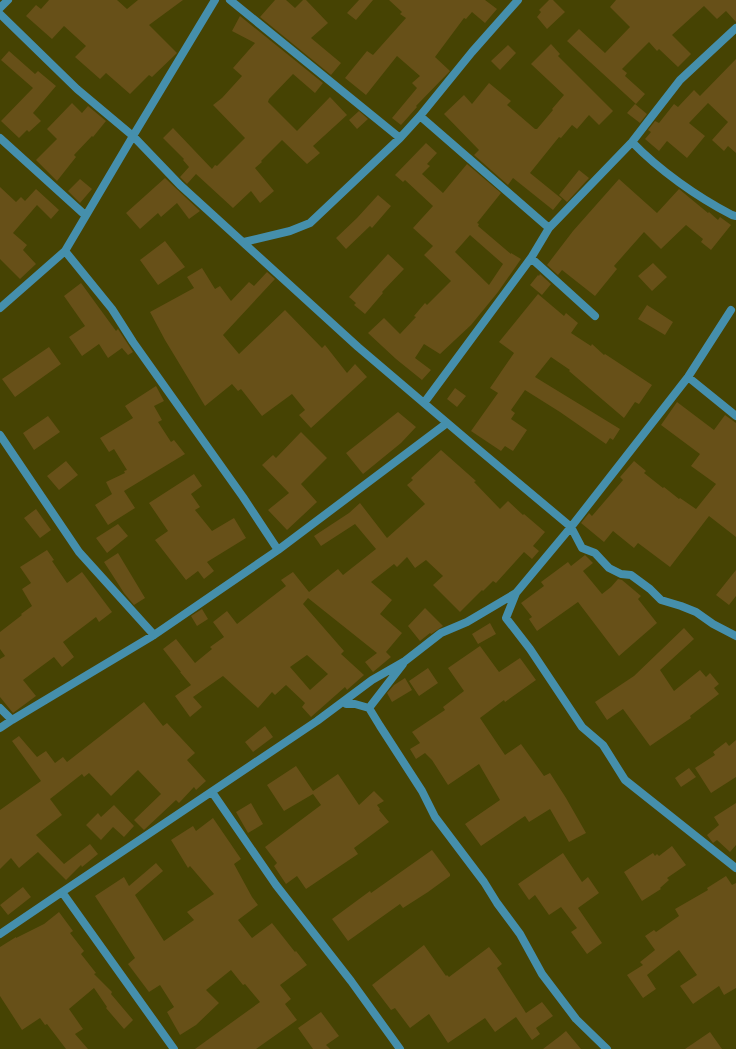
<svg xmlns="http://www.w3.org/2000/svg" width="736" height="1049" font-family="'Exo 2',sans-serif">
	<style>
		.building { fill: #675018; fill-rule: evenodd }
		.lines { fill: none; stroke-linecap: round; stroke-linejoin: round }
		.street { stroke: #458fac; stroke-width: 8 }
	</style>
	<rect width="100%" height="100%" fill="#464303"/>
	<path class="building" d="M49,0H117L127,9L138,0H183L149,25L177,53L152,77L149,75L130,94L106,73L100,79L75,57L86,46L64,26L52,39L26,16L36,5L41,9Z
		M275,0H286L295,8L303,0H306L328,23L311,38L341,63L331,75L260,17Z
		M359,0H373L356,20L347,13Z
		M389,0H485L497,9L485,23L472,12L466,19L464,18L435,57L450,71L416,106L417,107L401,125L392,118L417,88L412,83L420,76L397,56L366,95L345,78L367,51L373,55L406,18L400,14L402,12Z
		M549,0H553L565,12L547,29L537,17L541,12L539,10Z
		M616,0H736V22L726,11L717,19L704,6L672,35L691,54L678,67L659,49L657,51L649,42L622,69L627,73L625,76L645,94L636,104L567,41L579,29L605,53L630,27L610,7Z
		M240,16L323,83L315,93L293,74L269,99L268,102L297,131L330,97L347,115L313,146L320,153L307,164L282,140L261,161L262,162L255,168L274,191L260,203L251,191L233,208L196,174L187,184L180,177L189,167L183,160L184,159L163,138L173,128L212,169L215,165L217,166L245,138L213,105L222,98L242,76L233,68L255,43L232,31Z
		M551,44L560,54L558,56L613,111L599,125L589,115L577,129L572,125L561,138L559,137L530,173L562,199L553,210L513,178L508,185L474,155L479,150L444,114L464,95L472,104L489,83L511,101L507,105L535,129H537L553,110L552,109L564,95L531,64Z
		M508,45L516,53L500,70L491,61Z
		M9,51L35,74L38,71L56,86L33,113L41,121L29,132L27,130L19,138L1,121L33,88L1,60Z
		M736,59V153L728,146L724,151L712,140L728,122L708,103L689,123L705,136L687,158L667,141L659,151L645,139L651,132L648,130L655,121L659,123L674,104L678,107L694,90L700,96Z
		M72,103L82,113L88,106L106,121L93,137L92,136L74,155L76,157L57,181L36,160L57,139L47,129Z
		M635,104L647,114L640,123L627,113Z
		M359,111L368,119L357,129L349,120Z
		M426,143L437,153L427,164L430,166L422,174L443,193L467,164L501,193L477,223L479,224L478,226L511,254V253L521,259L498,292L471,325L440,354L424,344L415,358L431,370L422,380L396,359L368,333L384,318L400,334L416,317L414,316L425,303L427,305L451,281L424,255L433,246L413,228L433,206L405,180L403,182L395,175ZM470,235L503,264L489,285L455,252Z
		M579,170L589,178L567,202L559,195Z
		M165,178L200,211L189,219L177,203L161,217L158,213L140,229L126,213Z
		M80,179L92,189L80,203L68,191Z
		M619,179L657,213L679,189L708,213L709,212L718,220L720,217L731,225L711,250L701,242L703,239L686,225L661,249L644,232L614,266L617,269L595,296L562,270L558,275L547,265L573,231Z
		M0,187L16,202L21,197L25,201L36,189L59,210L51,219L37,205L13,233L27,245L23,250L36,264L20,279L0,259Z
		M378,195L391,206L372,228L370,226L346,249L336,238L357,218Z
		M165,241L185,267L158,285L140,260Z
		M388,254L404,269L382,292L383,293L365,314L354,305L356,303L349,297Z
		M653,263L667,277L652,291L638,276Z
		M202,268L215,289L220,286L231,301L249,282L254,286L267,272L275,279L223,335L239,354L285,310L322,348L325,345L347,373L355,364L367,377L311,428L299,415L305,410L292,394L262,416L241,389L238,391L232,384L205,406L165,340L150,312L194,288L187,277Z
		M540,274L551,284L542,295L530,285L538,275L539,276Z
		M81,283L116,331L118,329L133,352L128,355L122,348L108,358L99,344L82,356L69,337L85,326L64,296Z
		M538,294L564,316L566,313L578,323L571,333L591,346L592,344L604,355L605,354L652,385L639,404L635,402L624,418L569,371L570,370L551,357L535,377L620,429L613,440L610,438L606,444L560,412L525,390L511,410L515,413L511,419L527,430L513,451L505,446L501,451L471,431L498,393L490,388L514,353L499,342Z
		M647,305L673,322L665,335L638,319Z
		M49,347L61,364L15,397L2,379Z
		M156,386L164,401L154,406L162,420L158,422L171,442L174,440L185,454L124,491L135,508L108,525L95,505L112,494L106,482L125,473L124,471L127,470L114,449L109,452L100,438L133,418L125,406Z
		M455,388L466,396L457,407L447,399Z
		M677,402L714,430L725,415L736,423V537L709,516L670,567L638,543L634,548L613,531L604,542L581,523L589,513L592,516L623,480L620,477L634,461L646,471L644,473L663,488L664,487L679,499L680,498L696,509L716,484L691,466L700,454L661,425Z
		M398,412L416,427L401,443L363,474L346,453Z
		M48,416L60,432L34,450L23,433Z
		M301,432L327,458L301,484L317,502L287,530L268,510L289,493L262,465L273,455L276,458Z
		M441,450L476,481L474,482L500,509L508,501L523,515L524,514L545,532L533,546L539,551L532,559L524,552L496,583L493,581L483,591L482,590L460,612L433,585L443,576L426,560L415,568L407,557L397,567L394,564L371,582L392,600L380,614L402,633L386,652L391,657L373,672L365,662L377,653L308,598L303,604L344,651L341,654L364,675L347,690L345,687L311,717L302,707L305,703L286,685L275,695L272,692L258,708L223,676L193,697L202,707L190,717L175,696L191,685L180,672H181L163,649L176,639L195,663L212,649L210,647L224,637L213,622L227,611L237,624L286,586L281,580L293,572L309,592L338,569L343,575L376,549L355,524L321,546L314,536L349,513L360,503L387,538L425,504L407,485L413,480L411,478ZM307,655L328,674L310,690L290,667Z
		M66,461L78,475L59,490L47,476Z
		M194,474L202,486L191,494L200,507L195,510L212,531L234,518L246,538L207,562L214,571L204,579L198,571L186,580L155,540L168,531L149,503Z
		M36,509L51,530L40,538L24,518Z
		M118,524L128,536L107,553L96,538Z
		M47,550L54,560L52,561L67,583L82,572L112,612L99,622L96,617L63,642L74,657L62,667L54,657L23,680L36,696L13,713L0,697V659L5,656L0,649V632L22,615L21,614L32,606L22,589L31,583L20,567Z
		M118,553L145,598L134,605L124,593L104,562Z
		M585,555L593,563L583,571L602,594L611,587L618,579L622,580L641,596L638,599L657,623L619,656L578,602L537,631L529,619L532,617L521,603L544,586L541,582L568,562L571,566Z
		M736,570V596L729,605L716,595Z
		M425,608L443,626L431,634L430,633L420,641L408,626Z
		M202,609L208,619L197,626L191,616Z
		M490,623L496,634L478,644L472,634Z
		M684,628L694,639L660,670L674,691L700,670L706,677L710,673L719,684L714,688L719,694L690,716L691,718L650,746L623,709L607,720L595,702L634,676Z
		M480,646L499,672L520,658L536,680L505,702L504,700L480,718L505,755L521,744L544,776L550,773L566,798L586,833L569,842L550,809L529,822L525,816L481,846L465,824L500,800L479,764L448,785L432,760L425,753L416,759L410,749L420,743L412,732L445,710L443,707L464,691L448,668Z
		M428,668L438,683L419,696L409,681Z
		M405,678L412,690L392,702L387,693L394,685Z
		M144,702L163,726L167,723L195,753L187,760L206,781L196,790L194,787L179,803L176,800L144,830L134,820L161,794L138,770L111,796L89,773L84,777L82,774L50,799L62,815L36,835L64,864L90,844L98,854L82,867L81,865L66,880L38,852L19,868L11,858L0,869V810L41,781L12,741L19,736L37,757L46,751L55,763L63,757L67,762Z
		M265,726L273,737L253,752L245,742Z
		M736,740V777L711,793L695,768L715,755L713,752L726,742L729,746Z
		M296,766L313,791L338,774L359,805L374,791L384,801L377,805L380,809L379,810L389,822L354,848L358,854L306,889L297,876L286,884L274,866L277,863L265,847L321,805L313,794L284,811L267,785Z
		M689,768L696,777L681,787L675,778Z
		M251,803L263,824L248,833L236,812Z
		M736,803V845L730,852L717,840L713,843L707,835L719,825L714,817Z
		M114,805L134,826L124,837L113,827L101,840L86,825L98,813L101,817Z
		M213,818L241,859L234,864L252,897L258,905L238,920L252,938L272,923L295,952L296,951L307,965L280,985L291,999L285,1004L297,1020L256,1049H195L260,1002L245,984L243,985L231,970L206,990L219,1003L196,1025L180,1035L167,1012L174,1007L160,985L149,992L128,964L135,958L95,896L124,877L129,886L156,863L163,871L135,895L164,941L194,920L187,912L214,894L190,866L188,868L171,840L193,826L196,831Z
		M672,846L686,865L667,878L669,880L660,888L661,889L642,901L624,872L653,853L655,856L657,854L659,856Z
		M432,850L450,874V876L428,892L403,908L400,904L348,941L332,919L370,891L371,893Z
		M563,853L582,882L588,877L599,893L578,908L602,943L587,954L571,932L577,928L561,907L549,915L535,895L529,900L518,884Z
		M726,876L732,885L736,883V988L724,995L719,986L693,1004L680,986L697,975L679,950L647,975L656,989L643,998L627,975L643,965L640,962L655,950L645,936L654,930L656,932L679,916L675,909L708,890L707,888Z
		M23,887L31,897L8,915L0,905Z
		M59,912L73,931L70,933L84,951L81,954L96,973L94,974L112,992L111,994L133,1020L124,1029L106,1008L107,1007L94,988L69,1009L83,1029L75,1034L88,1049H66L47,1024L45,1025L40,1018L22,1030L0,996V947L16,937V938L44,924Z
		M424,945L446,976L447,975L449,977L489,947L502,964L497,968L526,1013L542,1002L553,1016L536,1028L540,1034L532,1040L516,1017L495,1032L485,1018L448,1043L429,1014L410,1028L395,1008L391,1010L372,985Z
		M321,1012L339,1036L326,1045L330,1049H313L298,1028Z
		M566,1031L581,1049H543L560,1036Z
		M710,1032L722,1049H685Z"/>
	<g class="lines">
		<path class="street" d="M230,0L400,138
			M0,8L8,0
			M0,14L77,89L133,136L180,185L358,347L472,444L571,527L516,593L467,622L441,633L405,661L372,680L317,721L62,892L174,1049
			M420,116L549,228
			M0,138L85,215
			M632,142C659,170 697,197 732,215L736,216
			M244,242L290,231L310,223L400,138L420,116L472,52L518,0
			M65,251L112,309L133,342L243,497L278,550
			M531,258L595,316
			M0,308L65,251L133,136L215,0
			M731,310L688,377L571,527L582,548L595,553L609,568L621,574L631,575L650,589L661,600L681,606L696,612L713,624L736,636
			M688,377L736,416
			M424,403L531,258L549,228L632,142L680,80L736,28
			M0,435L79,552L154,635
			M516,593L506,618L530,649L582,727L603,745L625,780L736,868
			M349,698L346,704H355L369,708L380,726L422,791L435,817L484,882L497,903L520,934L542,974L576,1019L607,1049
			M0,708L12,720
			M369,708L403,664
			M0,728L12,720L154,635L278,550L447,423
			M212,792L276,885L351,981L400,1049
			M0,934L62,892"/>
	</g>
</svg>
